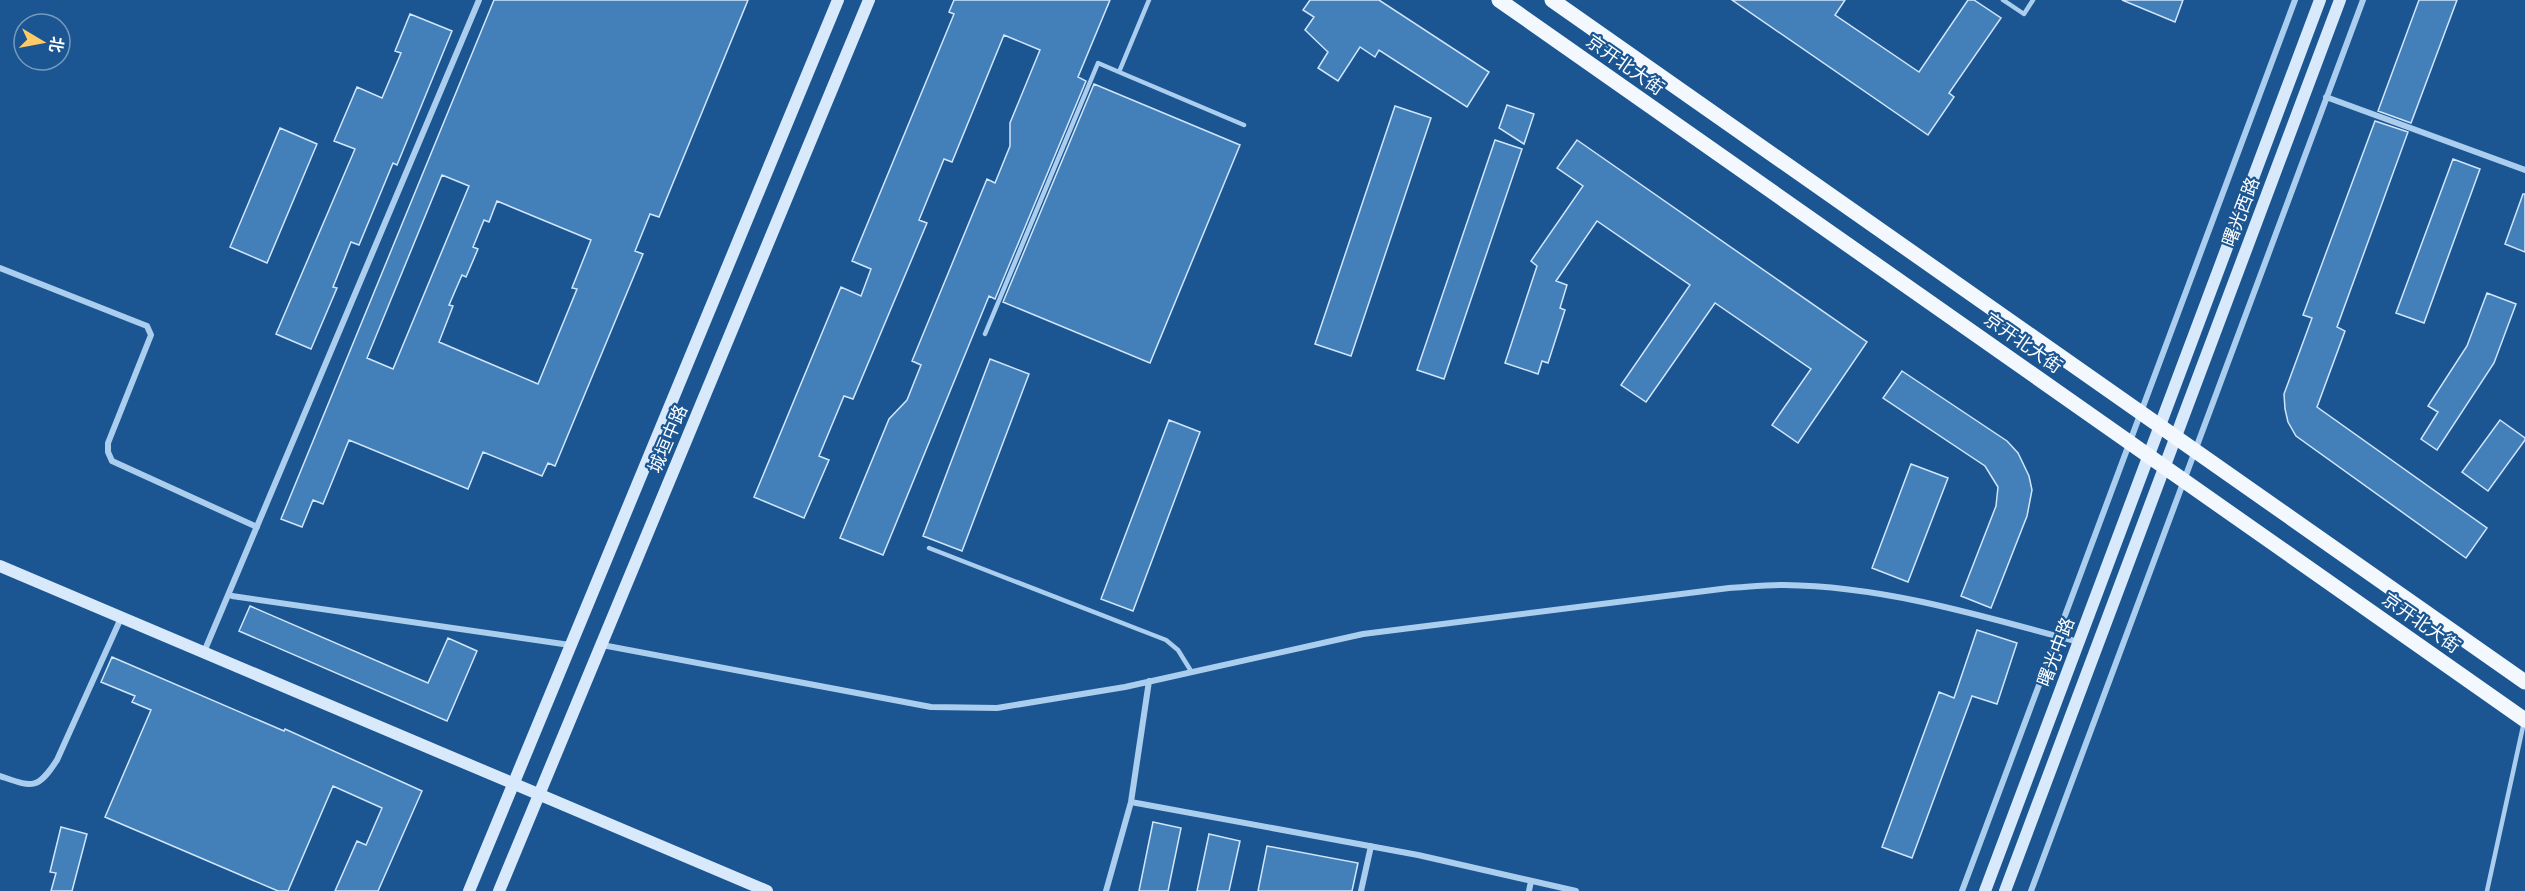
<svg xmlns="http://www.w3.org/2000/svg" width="2525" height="891" font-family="Montserrat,'Noto Sans SC',sans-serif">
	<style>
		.building { fill: #437fb9; stroke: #d1e6fb; stroke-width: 1.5; fill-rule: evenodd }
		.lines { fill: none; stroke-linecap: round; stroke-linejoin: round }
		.lane { stroke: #abceef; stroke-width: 4.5 }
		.street { stroke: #abceef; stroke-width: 6 }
		.secondary { stroke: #d8e9fb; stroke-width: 12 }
		.primary { stroke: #f3f8ff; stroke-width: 15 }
		.labels { text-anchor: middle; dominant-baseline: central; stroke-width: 4.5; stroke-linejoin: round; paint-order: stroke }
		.street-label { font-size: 18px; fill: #fff; stroke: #1b5692 }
	</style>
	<rect width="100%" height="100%" fill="#1b5692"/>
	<path class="building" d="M494,0H748L659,217L650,214L635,251L643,254L555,466L548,463L542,476L483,452L468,489L349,440L323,504L313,500L302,527L281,519ZM442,175L469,186L393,369L367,358ZM497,201L591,240L572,288L577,289L538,384L439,342L453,306L449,305L462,275L466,277L478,249L473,247L484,220L489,222Z
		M954,0H1110L1078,77L1086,81L995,299L989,296L883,555L840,538L889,419L907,400L921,365L912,361L987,179L995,183L1010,146V123L1040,50L1004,35L952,162L944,159L919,220L927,223L853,399L844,396L819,456L829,460L804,518L754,497L841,287L861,296L871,269L852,261L954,14L949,12Z
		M1310,0H1379L1489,72L1467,107L1379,50L1375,57L1360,47L1338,81L1318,68L1328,52L1305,30L1314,17L1303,10Z
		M1732,0H1845L1835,15L1919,72L1968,0H1974L2001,18L1949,93L1954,97L1928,135Z
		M2122,0H2183L2175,22Z
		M2419,0H2457L2411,123L2378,111Z
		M410,14L452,31L397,165L393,163L359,245L351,242L333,287L337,288L311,349L276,334L355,149L334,141L357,87L382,98L401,53L395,51Z
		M1094,84L1240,145L1150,363L1003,302Z
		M1507,105L1534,114L1524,144L1499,128Z
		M1395,106L1431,118L1351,356L1315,344Z
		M2375,121L2408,132L2337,327L2345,331L2317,407L2487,528L2466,558L2296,436L2288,422L2285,409L2284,394L2312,318L2303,315Z
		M280,128L317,144L267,263L230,247Z
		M1495,140L1522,149L1444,379L1417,370Z
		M1577,140L1867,342L1798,443L1772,425L1811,369L1715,303L1646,402L1621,385L1690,285L1597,221L1556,281L1567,285L1560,308L1565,310L1548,363L1542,361L1538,374L1505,363L1537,266L1531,261L1583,186L1557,168Z
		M2453,159L2480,169L2424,323L2396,313Z
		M2523,194H2525V252L2505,244Z
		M2487,293L2516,304L2494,363L2437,450L2421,439L2438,412L2428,406L2467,346Z
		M990,359L1029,374L962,551L923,536Z
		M1902,371L2007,441L2018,453L2029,476L2032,490L2027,516L1991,608L1961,596L1996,506L1998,487L1985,466L1883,398Z
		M1169,420L1200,432L1133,611L1101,599Z
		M2500,420L2525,438V440L2488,491L2462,472Z
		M1911,464L1948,478L1908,582L1872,568Z
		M250,606L428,683L448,638L477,651L447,721L239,631Z
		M1977,630L2017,643L1997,704L1972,696L1912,858L1882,847L1939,692L1954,698Z
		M112,657L284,731L285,729L422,791L378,891H335L357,841L366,845L382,808L333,786L288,891H278L105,817L151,710L132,702L135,696L101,682Z
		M1153,822L1181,828L1168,891H1139Z
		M61,827L87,834L72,891H51L56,873L50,872Z
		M1209,834L1240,841L1229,891H1197Z
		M1267,846L1358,863L1352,891H1258Z"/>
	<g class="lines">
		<path class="lane" d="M1149,0L1119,72L1244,125
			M2003,0L2024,14L2033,0
			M985,334L1098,63L1119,72
			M929,548L1166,640L1178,650L1191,671
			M2487,891L2524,722"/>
		<path class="street" d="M2326,97L2525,170
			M0,268L147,326L151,335L108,443V452L112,461L257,527
			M232,596L570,645
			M602,645L931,707L997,708L1125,687L1363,634L1729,588C1747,587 1766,585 1784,585C1883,586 1983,616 2078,642
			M204,652L479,0
			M0,776C32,787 37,791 57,760L121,618
			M1131,802L1418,855L1576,891
			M1106,891L1131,802L1149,681
			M1361,891L1371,846
			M1529,891L1531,881
			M1962,891L2295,0
			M2031,891L2363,0"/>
		<path class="secondary" d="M0,566L767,891
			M469,891L838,0
			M499,891L869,0
			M1985,891L2320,0
			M2005,891L2340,0"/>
		<path class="primary" d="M1499,0L2525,720
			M1552,0L2525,682"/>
	</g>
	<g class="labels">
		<g class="street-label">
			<text transform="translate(1625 65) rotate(35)">京开北大街</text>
			<text transform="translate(2241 212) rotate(-69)">曙光西路</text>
			<text transform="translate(2023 343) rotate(35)">京开北大街</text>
			<text transform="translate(668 439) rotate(-67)">城垣中路</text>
			<text transform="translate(2421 623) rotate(35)">京开北大街</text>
			<text transform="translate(2056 652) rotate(-69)">曙光中路</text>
		</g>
	</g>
	<g transform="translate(42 42) rotate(100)"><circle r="28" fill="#1b5692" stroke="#769abe" stroke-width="1.5"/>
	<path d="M0-4.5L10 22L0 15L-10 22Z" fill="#ffcb69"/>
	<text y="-9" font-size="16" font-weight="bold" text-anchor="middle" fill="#ffffff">北</text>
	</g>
</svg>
